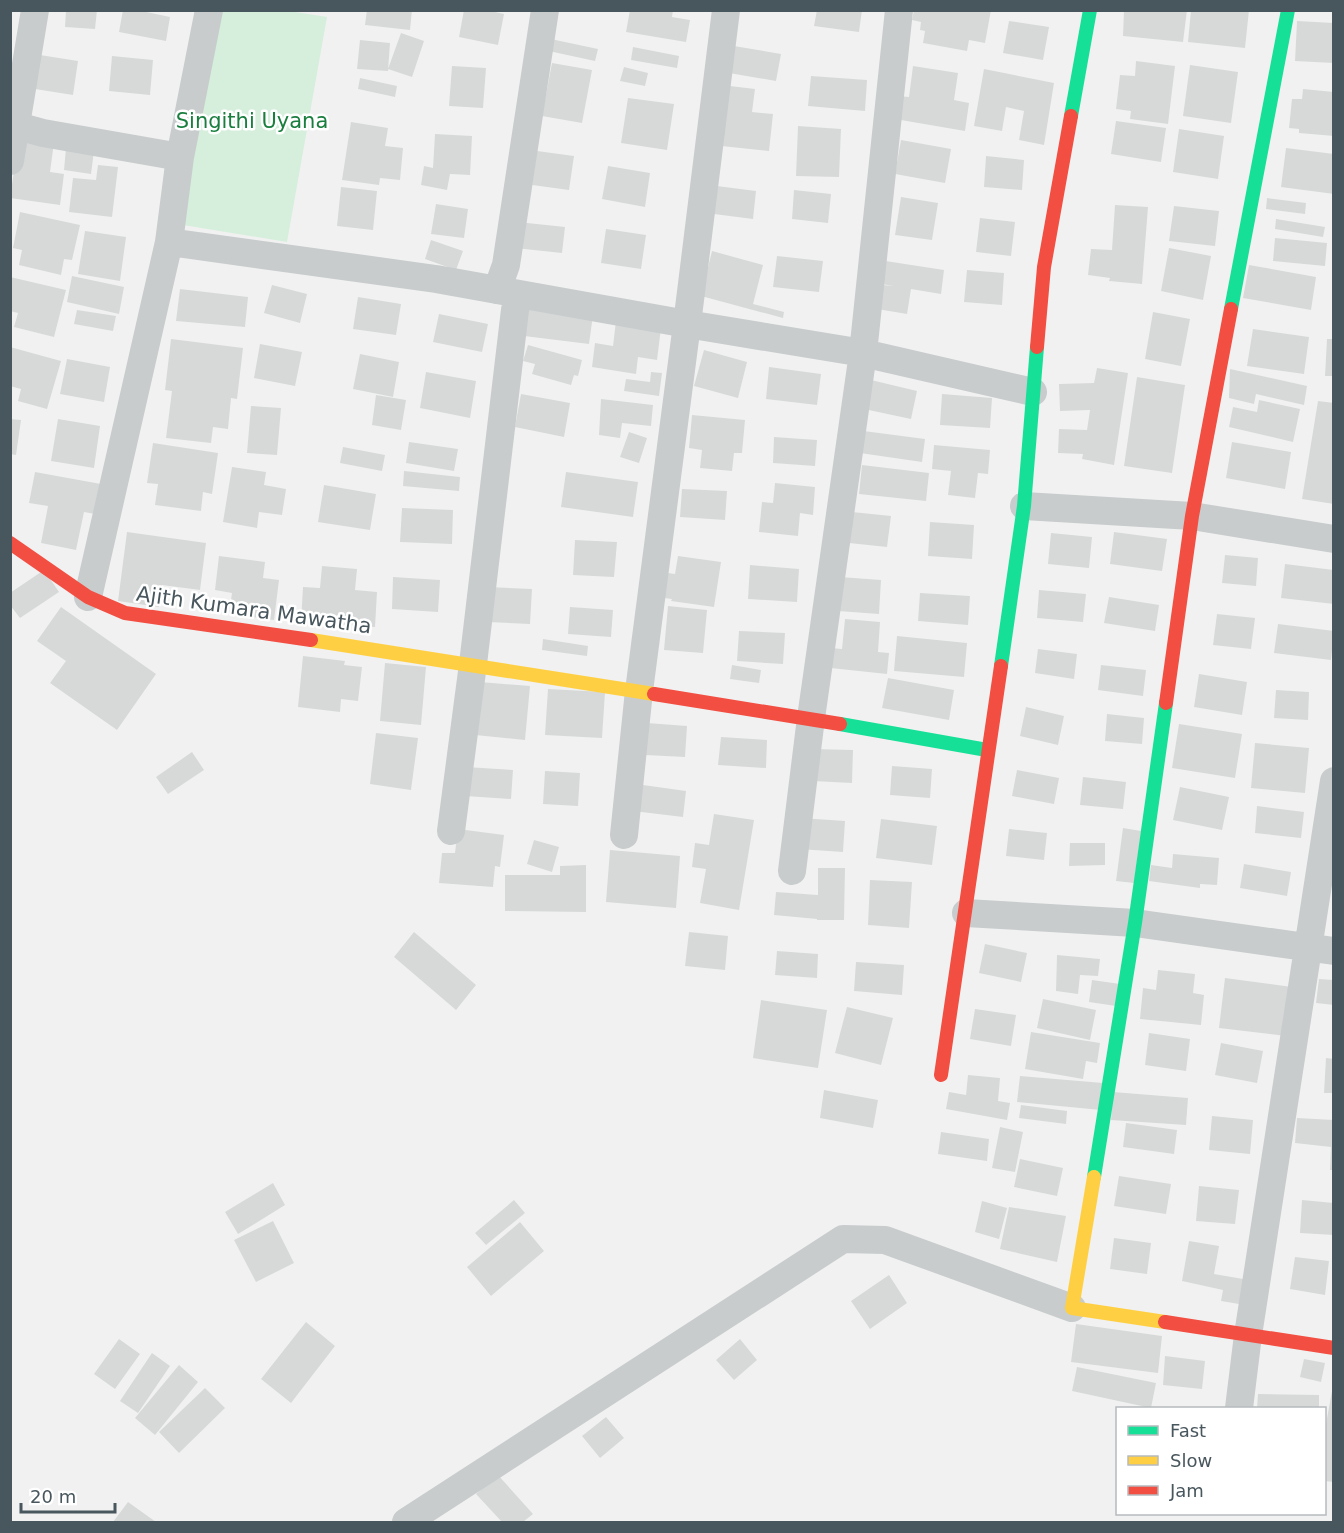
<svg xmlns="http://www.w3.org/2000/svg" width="1344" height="1533" font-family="'DejaVu Sans',sans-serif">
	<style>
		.green { fill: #d6efdc }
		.building { fill: #d7d9d9 }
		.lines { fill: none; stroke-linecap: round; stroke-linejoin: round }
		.street { stroke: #c8cccd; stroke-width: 28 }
		.fast { stroke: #16e098; stroke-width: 14 }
		.slow { stroke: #ffcf43; stroke-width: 14 }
		.jam { stroke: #f24e42; stroke-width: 14 }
		.labels { text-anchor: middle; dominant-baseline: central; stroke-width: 5; stroke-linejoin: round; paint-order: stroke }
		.park-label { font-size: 21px; fill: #197e3e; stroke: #fff }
		.street-label { font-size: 21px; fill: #48565d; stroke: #fff }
	</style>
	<rect width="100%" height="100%" fill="#f1f1f1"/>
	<path class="green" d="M283,10L327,17L287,242L177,224L215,11Z"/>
	<path class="building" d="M66,10H97L95,29L65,27Z
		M123,10H137L170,17L166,41L119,32Z
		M367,10H412L410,30L365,25Z
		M464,10H486L504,14L498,45L459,37Z
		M630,10L644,12V10H673L672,17L690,20L686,42L626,32Z
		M817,10H862L859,32L814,26Z
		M914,10H991L985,43L969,40L967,51L923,43L925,31L920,30L921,22L912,20Z
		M1124,10H1187L1183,42L1123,36Z
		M1191,10H1249L1245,48L1188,42Z
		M1009,21L1049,27L1043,60L1003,53Z
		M1297,21L1334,23V63L1295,61Z
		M401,33L424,41L412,77L388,69Z
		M546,38L598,49L595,61L544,50Z
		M360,40L390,43L388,71L357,69Z
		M734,46L781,54L776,81L729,73Z
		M633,47L679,56L677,68L631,60Z
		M40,55L78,61L73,95L35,89Z
		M112,56L153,60L150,95L109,91Z
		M1136,61L1175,66L1168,124L1130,119L1131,111L1116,109L1120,75L1135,76Z
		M552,63L592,70L582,123L542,116Z
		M1190,65L1238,72L1231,123L1183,116Z
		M452,66L486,68L483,108L449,106Z
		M913,66L958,73L954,100L969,103L965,131L895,119L899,96L909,97Z
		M624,67L648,73L645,86L620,81Z
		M984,69L1054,83L1044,145L1019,140L1024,111L1006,107L1002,131L974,126Z
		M811,76L867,80L865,111L808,106Z
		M360,78L397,86L395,97L358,89Z
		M730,86L755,89L752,112L773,114L769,151L712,145Z
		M1303,89L1334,92V136L1299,133V129L1289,128L1292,99H1302Z
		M628,98L674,104L667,150L621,143Z
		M1116,121L1166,128L1161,162L1111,154Z
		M351,122L388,128L385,146L403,148L400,180L380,178L379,185L342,180Z
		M798,126L841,129L839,177L796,176Z
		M1179,129L1224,136L1218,179L1173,172Z
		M435,134L472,136L470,175L450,174L447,190L421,185L424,166L433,168Z
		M19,137L54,142L50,172L64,174L60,205L10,198Z
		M901,140L951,149L945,183L895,174Z
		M66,148L94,151L91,174L64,170Z
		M1286,148L1334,154V194L1281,187Z
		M537,151L574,156L569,190L532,185Z
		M986,156L1024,160L1022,190L984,187Z
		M98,165L118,167L112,217L69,212L73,178L96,180Z
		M608,166L650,173L645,207L602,199Z
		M709,185L756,191L753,219L706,213Z
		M341,187L377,191L373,230L337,226Z
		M794,190L831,194L828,223L792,219Z
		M901,197L938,203L932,240L895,235Z
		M1267,198L1306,203L1305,214L1266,209Z
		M436,204L468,209L464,238L431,234Z
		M1115,205L1148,207L1142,284L1109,281L1110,278L1088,275L1091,249L1112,250Z
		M1174,206L1219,211L1215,246L1169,241Z
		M20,212L80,225L72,260L64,259L61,275L19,265L22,250L13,248Z
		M980,218L1015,222L1011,256L976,252Z
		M1276,219L1325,227L1323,237L1275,229Z
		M518,222L565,227L562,253L515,248Z
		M606,229L646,235L641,269L601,263Z
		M85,231L126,237L120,281L78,274Z
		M1275,238L1327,243L1325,266L1273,261Z
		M431,240L463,251L456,270L425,259Z
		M1169,248L1211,256L1203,300L1161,291Z
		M712,251L763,265L753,304L784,312L783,318L701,296Z
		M777,256L823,261L819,292L773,287Z
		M879,260L944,270L941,294L911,289L907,314L877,309L881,285L894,286L875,283Z
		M1249,265L1316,277L1311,310L1243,298Z
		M967,270L1004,273L1002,305L964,302Z
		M72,276L124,287L119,314L67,302Z
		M10,277L66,290L54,337L14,327L18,313L10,311Z
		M272,285L307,294L300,323L264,313Z
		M180,289L248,297L245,327L176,321Z
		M358,297L401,304L396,335L353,329Z
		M520,305L593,315L589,344L516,335Z
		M77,310L116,316L113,331L74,324Z
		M1153,312L1190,319L1181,366L1145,359Z
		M439,314L488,324L482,352L433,342Z
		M616,321L661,328L657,360L638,357L636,374L592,367L595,343L613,346Z
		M1253,329L1309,337L1304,374L1247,366Z
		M171,339L243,348L237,399L231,398L228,429L213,427L211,443L166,438L172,391L165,390Z
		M1327,339H1334V376H1325Z
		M260,344L302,352L295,386L254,378Z
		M528,345L582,360L578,376L574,375L571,385L532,374L535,364L523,361Z
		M10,347L61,361L47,409L18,401L21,389L10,386Z
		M704,350L747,362L738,398L694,386Z
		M360,354L399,362L393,397L353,389Z
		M67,359L110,367L104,402L60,394Z
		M769,367L821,374L817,405L766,399Z
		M1097,368L1128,373L1114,465L1082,459L1083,454L1058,453L1059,429L1087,430L1090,410L1060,411L1059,384L1094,383Z
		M1230,369L1307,386L1304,405L1256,394L1254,404L1229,398Z
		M426,372L476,381L470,418L420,408Z
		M651,372L662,373L659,396L624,391L626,379L650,382Z
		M1137,377L1185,385L1172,473L1124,466Z
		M871,380L917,391L911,419L864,409Z
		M521,394L570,403L564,437L515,427Z
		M942,394L992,398L990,428L940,425Z
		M376,395L406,400L401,430L372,425Z
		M601,399L653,405L651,426L622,423L620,438L599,435Z
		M1259,400L1300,409L1293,442L1229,427L1233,407L1257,412Z
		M1318,401L1334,403V504L1302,499Z
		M251,406L281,408L277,455L247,453Z
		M692,415L745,420L742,453H734L732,471L700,468L702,450L689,448Z
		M10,419L21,420L16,455L10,454Z
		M58,419L100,426L94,468L51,461Z
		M856,430L925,439L922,462L853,452Z
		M629,432L647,438L639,463L620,457Z
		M774,437L817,440L815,466L773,463Z
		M409,442L458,449L454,471L406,463Z
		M1232,442L1291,452L1285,489L1226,478Z
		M153,443L218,453L212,494L203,492L201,511L155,505L158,484L147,483Z
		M934,445L990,450L988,474L978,473L975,498L948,495L951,471L932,469Z
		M343,447L385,455L382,471L340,463Z
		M862,465L929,473L926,501L859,494Z
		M232,467L266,472L264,485L286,489L282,515L259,512L257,528L223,522Z
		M404,471L460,477L459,491L403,486Z
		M35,472L101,484L95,514L84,512L76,550L41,543L48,506L29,503Z
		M566,472L638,482L633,517L561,507Z
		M775,483L815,487L813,515L800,513L798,536L759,532L762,502L773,503Z
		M324,485L376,494L370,530L318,522Z
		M682,489L727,491L725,520L680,517Z
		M402,508L453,510L452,544L400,542Z
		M852,512L891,516L887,547L849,543Z
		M930,522L974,525L972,559L928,556Z
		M127,532L206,543L200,590L162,585L159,607L118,601Z
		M1114,532L1167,539L1162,571L1110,564Z
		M1051,533L1092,537L1089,568L1048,564Z
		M575,540L617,542L614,577L573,575Z
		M1225,555L1258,558L1256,586L1222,583Z
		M219,556L265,562L263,578L279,580L274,620L229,614L232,593L215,590Z
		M678,556L721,562L714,607L671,601L672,599L657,597L661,572L675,574Z
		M1285,564L1334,570V604L1281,598Z
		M750,565L799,569L797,602L748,599Z
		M322,566L357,569L355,590L377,592L375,627L301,622L303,587L320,588Z
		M44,570L59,592L20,618L10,605V593Z
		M393,577L440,580L438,612L392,609Z
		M840,577L881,580L879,614L838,611Z
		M489,587L532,589L530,624L487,622Z
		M1039,590L1086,594L1083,622L1037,618Z
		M920,593L970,596L968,625L918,621Z
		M1109,597L1159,605L1155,631L1104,623Z
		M668,606L707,610L703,653L664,650Z
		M61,607L156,674L117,730L50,683L66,661L37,641Z
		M570,607L613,610L611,637L568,634Z
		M1217,614L1255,618L1251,649L1213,645Z
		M845,619L880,622L878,652L889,653L887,674L821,667L822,647L842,649Z
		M1278,624L1334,631L1331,660L1274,653Z
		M739,631L785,633L783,664L737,661Z
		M897,636L967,643L964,677L894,671Z
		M543,639L588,646L587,656L542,650Z
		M1038,649L1077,654L1074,679L1035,673Z
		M303,656L345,661L344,665L362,667L358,701L341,699L340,712L298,707Z
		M385,663L426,667L421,725L380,721Z
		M732,665L761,670L759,683L730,679Z
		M1101,665L1146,670L1143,696L1098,690Z
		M1199,674L1247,682L1242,715L1194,707Z
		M888,678L954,690L949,720L882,708Z
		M480,682L530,686L525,740L475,735Z
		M548,689L605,692L602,738L545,735Z
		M1276,690L1309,692L1308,720L1274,718Z
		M1026,707L1064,716L1058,745L1020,736Z
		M1107,714L1144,718L1142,744L1105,741Z
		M647,723L687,726L685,757L645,755Z
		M1179,724L1242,734L1235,778L1172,768Z
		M376,733L418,738L411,790L370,784Z
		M721,737L767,740L766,768L718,765Z
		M1255,743L1309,748L1305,793L1251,788Z
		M814,749L853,750L852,783L813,781Z
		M192,752L204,770L168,794L156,777Z
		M892,766L932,769L930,798L890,795Z
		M466,767L513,770L511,799L465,796Z
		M1017,770L1059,778L1054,804L1012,796Z
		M545,771L580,773L578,806L543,804Z
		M1083,777L1126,782L1123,809L1080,805Z
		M636,784L686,791L683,817L633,811Z
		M1180,787L1229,797L1222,830L1173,820Z
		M1257,806L1304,812L1301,838L1255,833Z
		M714,814L754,820L739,910L700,903L706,869L692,867L695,843L709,845Z
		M801,818L845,821L843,852L799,849Z
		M881,819L937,826L932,865L876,858Z
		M1123,828L1141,831L1134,883L1116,881Z
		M458,829L504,835L500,867L495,866L493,887L439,883L442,853H455Z
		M1009,829L1047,833L1044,860L1006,856Z
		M534,840L559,847L552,872L527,864Z
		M1070,843H1105V865L1069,866Z
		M610,850L680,856L676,908L606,902Z
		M1173,854L1219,858L1217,885L1200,884V888L1149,881L1151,865L1172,868Z
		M1244,864L1291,872L1287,896L1240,888Z
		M586,865V912L505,911V875H560V866Z
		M818,868H845L844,920H817V919L774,915L776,892L818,895Z
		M870,880L912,882L909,928L868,925Z
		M414,932L476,985L456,1010L394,957Z
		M689,932L728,936L725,970L685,966Z
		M985,944L1027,953L1021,982L979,973Z
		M777,951L818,954L817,978L775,975Z
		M1057,955L1100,959L1098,976L1080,975L1078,994L1056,991Z
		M856,962L904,965L902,995L854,991Z
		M1158,970L1195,974L1193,993L1204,995L1201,1025L1140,1019L1143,988L1156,990Z
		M1225,978L1292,987L1286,1036L1219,1028Z
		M1319,979L1334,980V1005L1316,1003Z
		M1092,980L1120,984L1116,1006L1089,1002Z
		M1043,999L1096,1010L1090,1040L1037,1028Z
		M761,1000L827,1010L818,1068L753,1058Z
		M847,1007L893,1018L881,1065L835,1053Z
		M975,1009L1016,1015L1011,1046L970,1039Z
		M1031,1032L1100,1043L1097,1063L1086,1061L1083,1079L1025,1069Z
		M1149,1033L1190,1039L1186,1071L1145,1065Z
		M1221,1043L1263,1051L1257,1083L1215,1075Z
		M1326,1058L1334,1059V1093H1324Z
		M968,1075L1000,1078L998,1101L1010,1103L1007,1120L946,1109L949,1092L966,1095Z
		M1020,1076L1103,1083L1101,1110L1017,1102Z
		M824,1090L878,1100L873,1128L820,1118Z
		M1113,1092L1188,1098L1186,1125L1111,1120Z
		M1021,1105L1067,1111L1066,1124L1019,1118Z
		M1212,1116L1253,1120L1250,1154L1209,1150Z
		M1297,1118L1334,1120V1170H1330L1331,1147L1295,1143Z
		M1126,1123L1177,1130L1174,1154L1123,1147Z
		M1000,1127L1023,1132L1015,1172L992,1168Z
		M941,1132L989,1139L987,1161L938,1154Z
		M1020,1159L1063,1168L1057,1196L1014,1187Z
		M1119,1176L1171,1184L1166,1214L1114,1206Z
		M273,1183L285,1205L238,1234L225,1212Z
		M1199,1186L1239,1190L1235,1224L1196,1221Z
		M514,1200L525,1213L486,1245L475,1233Z
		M1302,1200L1334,1203V1235L1300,1233Z
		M982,1201L1007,1208L999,1239L975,1232Z
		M1009,1207L1066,1216L1057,1262L1000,1249Z
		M273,1221L294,1263L256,1282L234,1240Z
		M520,1222L544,1251L491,1296L467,1267Z
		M1114,1238L1151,1243L1147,1274L1110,1269Z
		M1189,1241L1219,1246L1214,1274L1249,1280L1239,1304L1221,1301L1223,1290L1182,1281Z
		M1295,1257L1329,1261L1325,1295L1290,1289Z
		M889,1275L907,1303L870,1329L851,1301Z
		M306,1322L335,1346L291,1403L261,1379Z
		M1076,1324L1162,1336L1158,1373L1071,1362Z
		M119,1339L140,1354L115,1389L94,1374Z
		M740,1339L757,1360L734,1380L716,1360Z
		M152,1353L170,1366L138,1413L120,1401Z
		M1165,1356L1205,1361L1202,1389L1163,1385Z
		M1304,1359L1325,1363L1321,1382L1300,1377Z
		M179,1365L198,1382L155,1435L135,1418Z
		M1077,1367L1156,1383L1151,1408L1072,1391Z
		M205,1388L225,1408L179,1453L159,1432Z
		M1332,1391H1334V1482L1324,1481V1435Z
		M1258,1394L1319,1395V1408H1257Z
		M606,1417L624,1438L600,1458L582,1436Z
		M498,1475L533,1514L523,1522H502L476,1494Z
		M128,1502L156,1522H113Z"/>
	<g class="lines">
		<path class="street" d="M10,124L43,133L180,157
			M10,161L35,10
			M169,242L436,279L687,324L863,353L1033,392
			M497,290L506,265L545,10
			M1024,506L1192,516L1334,539
			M88,597L169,242L180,157L209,10
			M451,831L473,664L515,310L519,294
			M624,835L639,691L687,324L726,10
			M792,871L811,718L863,353L899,10
			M966,913L1135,923L1334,951
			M1239,1408L1248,1335L1334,781
			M406,1522L843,1239L885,1240L1072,1308"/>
		<path class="fast" d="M1071,116L1090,10
			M1231,309L1288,10
			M1001,666L1024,506L1037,347
			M840,724L987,750
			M1094,1177L1135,923L1166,703"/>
		<path class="slow" d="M311,640L654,694
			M1094,1177L1072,1308L1165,1322"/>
		<path class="jam" d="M1037,347L1044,267L1071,116
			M10,543L88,597L125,613L311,640
			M654,694L840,724
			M1166,703L1192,516L1231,309
			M941,1075L1001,666
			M1165,1322L1334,1348"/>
	</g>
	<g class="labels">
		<g class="park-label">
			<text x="252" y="121">Singithi Uyana</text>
		</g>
		<g class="street-label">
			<text transform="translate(254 610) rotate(8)">Ajith Kumara Mawatha</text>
		</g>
	</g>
	<rect width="1344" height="1533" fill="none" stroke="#48565d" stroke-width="24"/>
	<rect x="1116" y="1407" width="210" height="108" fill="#ffffff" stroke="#b6bbbe" stroke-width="1.5"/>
	<rect x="1128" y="1426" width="30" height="9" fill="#16e098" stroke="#b6bbbe" stroke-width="1.5"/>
	<text x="1170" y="1437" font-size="18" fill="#48565d">Fast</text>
	<rect x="1128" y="1456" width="30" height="9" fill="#ffcf43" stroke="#b6bbbe" stroke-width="1.5"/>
	<text x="1170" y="1467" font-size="18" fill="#48565d">Slow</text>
	<rect x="1128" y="1486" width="30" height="9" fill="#f24e42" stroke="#b6bbbe" stroke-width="1.5"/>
	<text x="1170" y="1497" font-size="18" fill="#48565d">Jam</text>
	<path d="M21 1503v9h94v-9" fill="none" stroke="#48565d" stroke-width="3"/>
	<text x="30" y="1503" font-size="18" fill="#48565d" stroke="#ffffff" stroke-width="4.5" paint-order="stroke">20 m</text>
</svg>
